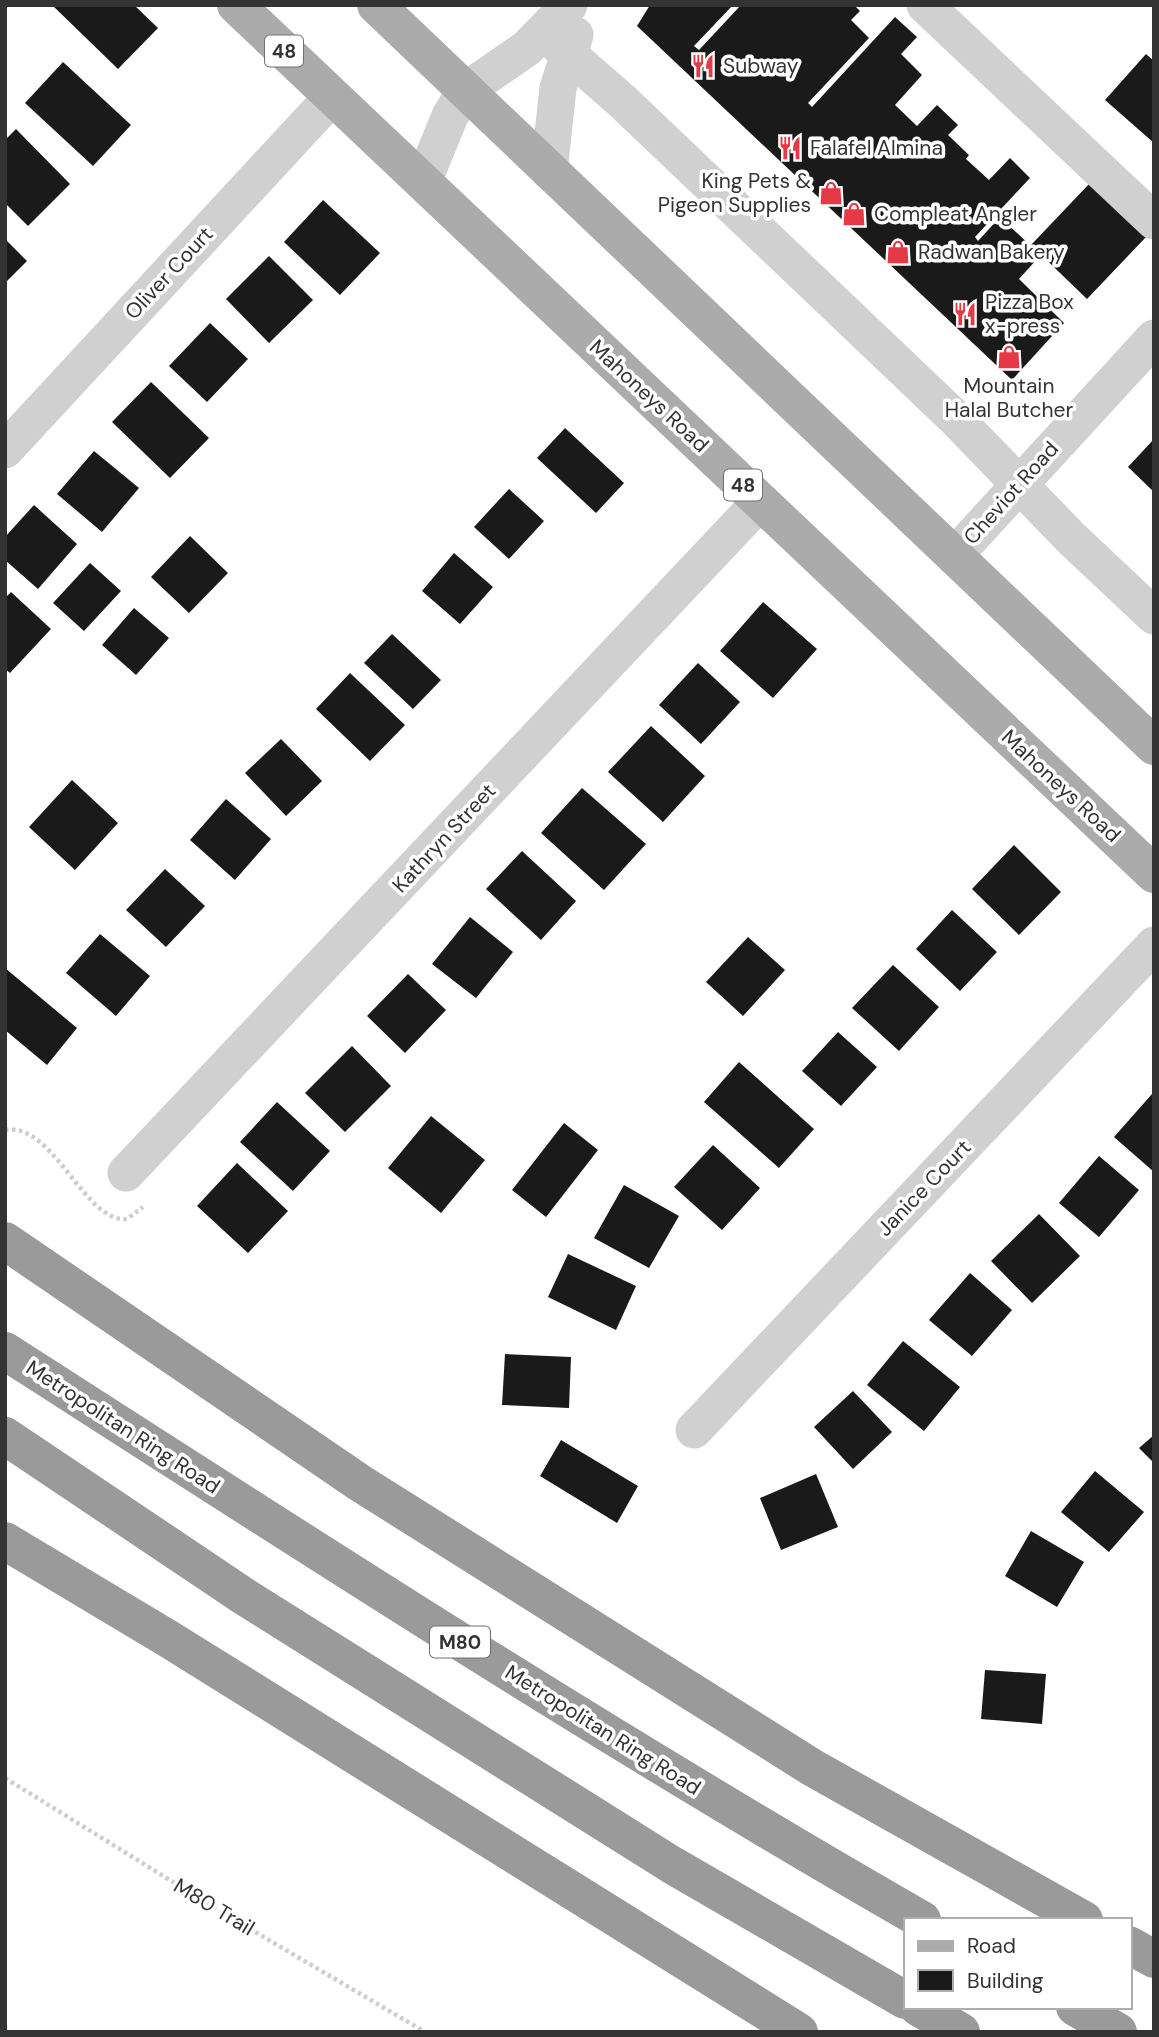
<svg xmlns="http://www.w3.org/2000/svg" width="1159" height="2037" font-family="'DM Sans',sans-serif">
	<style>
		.building { fill: #1a1a1a }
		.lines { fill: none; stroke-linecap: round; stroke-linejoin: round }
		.path { stroke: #cdcdcd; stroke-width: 4.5; stroke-dasharray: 3.5 3.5; stroke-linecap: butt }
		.minor { stroke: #d0d0d0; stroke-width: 37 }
		.major { stroke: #ababab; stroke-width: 38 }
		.highway { stroke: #9a9a9a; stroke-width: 38 }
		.labels { text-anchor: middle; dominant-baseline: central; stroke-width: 7; stroke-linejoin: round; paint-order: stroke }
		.shield { fill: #fff; stroke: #707070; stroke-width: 2 }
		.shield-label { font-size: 19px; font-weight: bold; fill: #333 }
		.poi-label { font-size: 21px; fill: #333; stroke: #fff; text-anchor: start }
		.street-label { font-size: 21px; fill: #333; stroke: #fff }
	</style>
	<rect width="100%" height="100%" fill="#fff"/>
	<path class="building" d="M52,5H134L158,28L118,69Z
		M650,5H733L694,46L699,50L741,5H854L860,11L851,20L869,38L808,103L812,107L895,17L917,37L901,54L922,75L895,105L917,126L937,105L958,125L948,135L969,155L966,159L989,180L1010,158L1030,178L975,237L978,241L1000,217L1032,247L1029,250L1038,258L1019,279L1064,323L1012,380L637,26Z
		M1146,54L1154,61V143L1105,100Z
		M63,62L131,125L93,166L25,103Z
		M16,129L70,184L28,226L5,203V140Z
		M1090,183L1146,237L1087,299L1031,245Z
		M323,200L380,253L340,295L284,242Z
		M5,239L27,261L5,283Z
		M269,256L313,300L269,343L226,299Z
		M210,323L248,359L207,402L169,366Z
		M151,382L209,438L170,478L112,422Z
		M565,428L624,483L596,513L537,458Z
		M1154,439V492L1128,467Z
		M94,451L139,488L102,532L57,494Z
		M509,489L544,521L509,559L474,527Z
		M34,505L77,544L38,589L5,560V537Z
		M190,536L228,573L189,613L151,577Z
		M454,553L493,587L460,624L422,591Z
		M90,563L121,591L84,631L53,603Z
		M11,592L51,629L10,673L5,669V598Z
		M763,602L817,649L773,698L720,651Z
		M134,608L169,638L136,675L102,645Z
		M392,634L441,680L413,709L364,663Z
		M698,663L740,702L701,744L659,705Z
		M350,673L405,725L370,761L316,709Z
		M651,726L705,776L663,822L608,772Z
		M281,739L322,781L286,816L245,773Z
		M72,780L118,823L75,870L29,827Z
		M582,788L646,844L604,890L541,833Z
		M226,799L271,839L235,880L190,840Z
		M1014,845L1061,892L1019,935L972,889Z
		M522,851L576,901L541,940L486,889Z
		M165,869L205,906L166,947L126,910Z
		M952,910L997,952L960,991L916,949Z
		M470,917L513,952L476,998L432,964Z
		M100,934L150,976L116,1016L66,973Z
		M748,937L785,970L743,1016L706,982Z
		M893,965L939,1007L899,1051L852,1008Z
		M5,968L77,1028L47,1065L5,1030Z
		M408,974L446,1010L405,1053L367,1016Z
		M838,1032L877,1067L841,1106L802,1071Z
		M352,1046L391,1086L345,1132L305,1093Z
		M739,1062L814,1129L779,1168L704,1102Z
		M1152,1094L1154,1095V1172L1114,1137Z
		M277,1102L330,1151L293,1191L240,1142Z
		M431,1116L485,1160L441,1213L388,1168Z
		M564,1123L598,1150L546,1217L512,1190Z
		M713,1145L760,1188L722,1230L674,1187Z
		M1099,1156L1139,1190L1099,1237L1059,1203Z
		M237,1163L288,1211L248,1253L197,1206Z
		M624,1185L679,1216L649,1268L594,1238Z
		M1039,1214L1080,1256L1032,1303L991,1261Z
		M568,1254L636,1286L616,1330L548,1297Z
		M970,1273L1012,1310L972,1356L929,1320Z
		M903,1341L960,1387L924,1431L867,1385Z
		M505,1354L571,1357L569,1408L502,1405Z
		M853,1391L892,1432L853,1469L814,1427Z
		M1154,1435V1463L1139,1448Z
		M561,1440L638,1486L617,1523L540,1476Z
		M1095,1471L1144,1512L1109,1552L1061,1512Z
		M816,1474L838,1527L781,1550L760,1498Z
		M1031,1531L1084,1562L1057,1607L1005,1576Z
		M985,1670L1046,1674L1042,1724L981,1719Z"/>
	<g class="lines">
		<path class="path" d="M5,1130C53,1121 85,1224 127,1219L143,1207
			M5,1778L223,1913L425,2032"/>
		<path class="minor" d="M925,5L1154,221
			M543,32L622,101L953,416L1071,538L1154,616
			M549,171L558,88L575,35
			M423,182L450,116L465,91L527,48L569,5
			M5,450L332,97
			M954,556L1154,338
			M126,1173L760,502
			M694,1430L1154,945"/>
		<path class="major" d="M236,5L1154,874
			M376,5L1154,746"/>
		<path class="highway" d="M5,1241L360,1483L813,1768L1084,1920
			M5,1351C308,1546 610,1741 922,1920
			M5,1436L245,1597L672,1865L905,2000
			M5,1541L167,1638L799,2032
			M1129,1945L1154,1959
			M918,2007L961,2032
			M1075,2007L1118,2032"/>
	</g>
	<defs>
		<g id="restaurant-bare" transform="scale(1.89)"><path d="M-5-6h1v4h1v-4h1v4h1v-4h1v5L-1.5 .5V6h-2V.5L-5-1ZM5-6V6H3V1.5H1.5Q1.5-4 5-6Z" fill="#e63946" stroke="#fff" stroke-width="2.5" paint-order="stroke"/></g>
		<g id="shop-bare" transform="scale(1.89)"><path d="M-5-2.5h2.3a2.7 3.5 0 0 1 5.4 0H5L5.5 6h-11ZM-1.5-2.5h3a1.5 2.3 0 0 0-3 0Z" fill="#e63946" stroke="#fff" stroke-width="2.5" paint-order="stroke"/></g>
	</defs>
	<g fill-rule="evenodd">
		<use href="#restaurant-bare" x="703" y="66"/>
		<use href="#restaurant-bare" x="790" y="148"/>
		<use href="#shop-bare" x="831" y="193"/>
		<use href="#shop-bare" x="854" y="214"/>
		<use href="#shop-bare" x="898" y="252"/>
		<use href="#restaurant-bare" x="965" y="314"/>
		<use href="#shop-bare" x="1009" y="357"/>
	</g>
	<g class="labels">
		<g class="shield">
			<rect x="265" y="35.5" width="38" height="31" rx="5"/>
			<rect x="724" y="469.5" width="38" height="31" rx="5"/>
			<rect x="430" y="1626.5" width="60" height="31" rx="5"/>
		</g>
		<g class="shield-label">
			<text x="284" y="51">48</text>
			<text x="743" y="485">48</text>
			<text x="460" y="1642">M80</text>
		</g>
		<g class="poi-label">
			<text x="723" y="66">Subway</text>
			<text x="810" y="148">Falafel Almina</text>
			<text x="811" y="181" text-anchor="end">King Pets &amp;<tspan x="811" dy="24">Pigeon Supplies</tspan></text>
			<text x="874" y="214">Compleat Angler</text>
			<text x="918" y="252">Radwan Bakery</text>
			<text x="985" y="302">Pizza Box<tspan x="985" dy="24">x-press</tspan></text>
			<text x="1009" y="386" text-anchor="middle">Mountain<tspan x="1009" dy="24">Halal Butcher</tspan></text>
		</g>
		<g class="street-label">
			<text transform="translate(169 273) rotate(-47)">Oliver Court</text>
			<text transform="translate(649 396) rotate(43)">Mahoneys Road</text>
			<text transform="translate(1011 493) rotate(-48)">Cheviot Road</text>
			<text transform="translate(1061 786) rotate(43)">Mahoneys Road</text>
			<text transform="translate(444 838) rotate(-47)">Kathryn Street</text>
			<text transform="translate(924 1188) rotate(-46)">Janice Court</text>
			<text transform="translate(123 1427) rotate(33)">Metropolitan Ring Road</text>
			<text transform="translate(603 1730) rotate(32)">Metropolitan Ring Road</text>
			<text transform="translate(214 1907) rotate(31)">M80 Trail</text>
		</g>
	</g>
	<rect width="1159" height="2037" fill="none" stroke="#333333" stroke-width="14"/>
	<rect x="904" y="1918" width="228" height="91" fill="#ffffff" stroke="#adadad" stroke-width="2"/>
	<rect x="918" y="1941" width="35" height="10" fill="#ababab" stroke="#adadad" stroke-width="2"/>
	<text x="967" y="1953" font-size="21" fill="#333333">Road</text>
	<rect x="918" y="1970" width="35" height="21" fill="#1a1a1a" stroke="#adadad" stroke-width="2"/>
	<text x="967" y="1988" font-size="21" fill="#333333">Building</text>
</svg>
